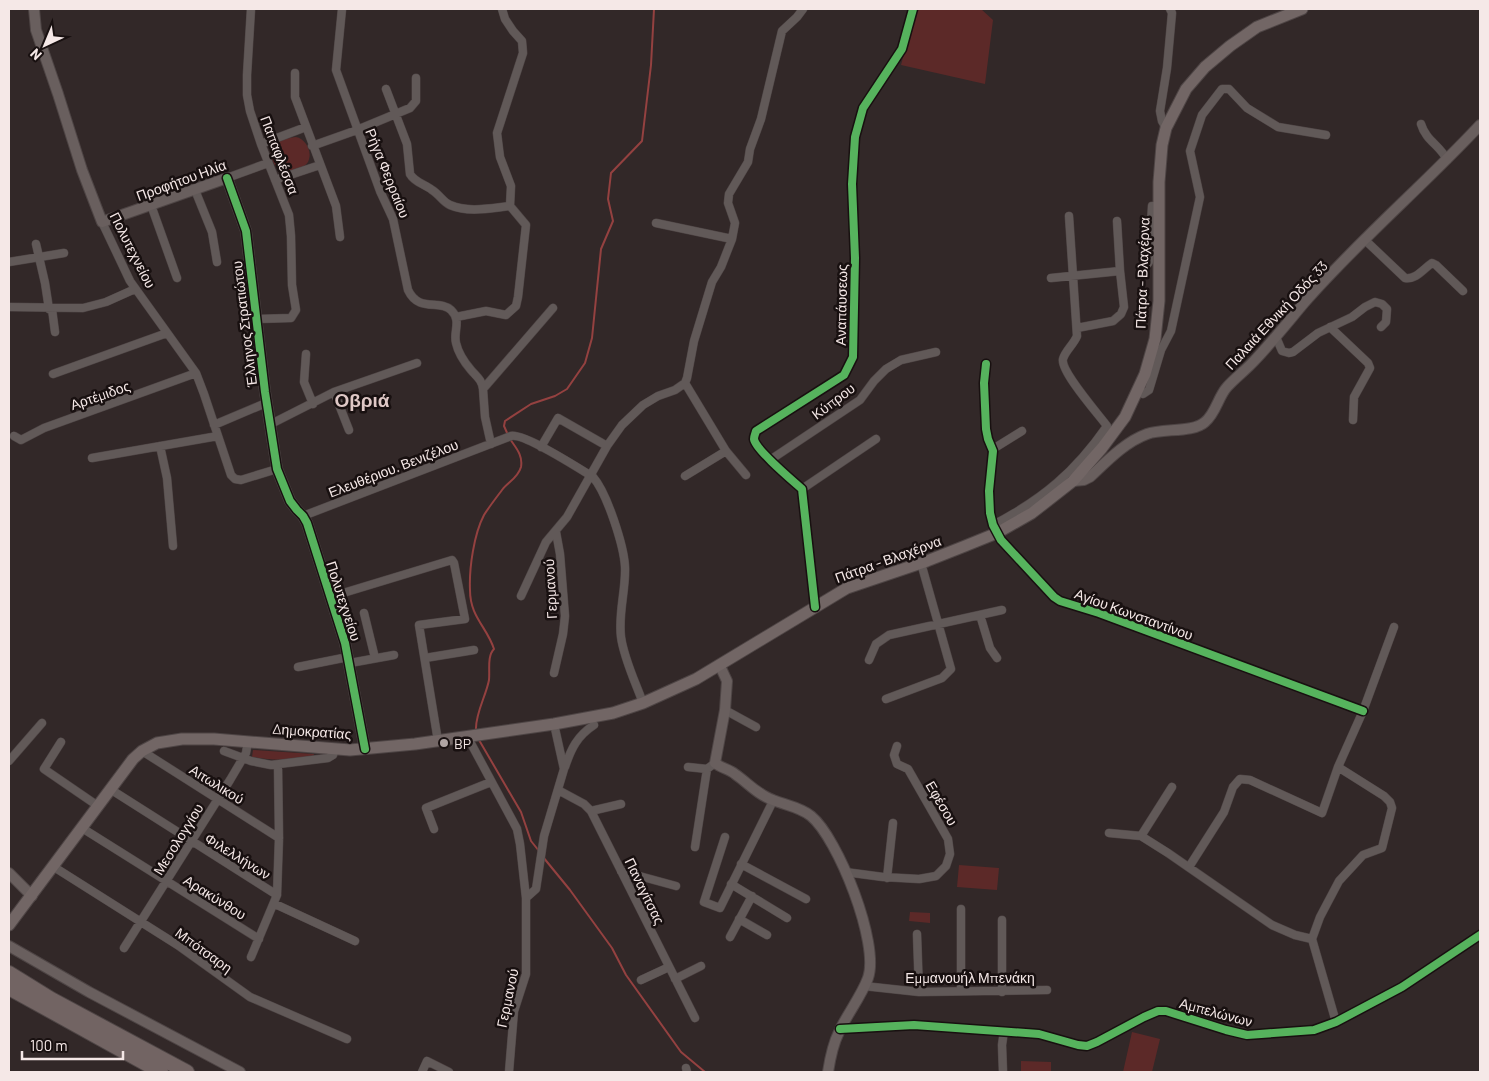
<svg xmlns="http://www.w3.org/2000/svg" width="1489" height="1081" font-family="Barlow,sans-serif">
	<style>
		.green { fill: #5c2928 }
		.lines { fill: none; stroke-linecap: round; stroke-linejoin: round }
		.stream { stroke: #944140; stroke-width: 2 }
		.street-casing { stroke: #4e4545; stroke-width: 9 }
		.secondary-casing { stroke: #4e4545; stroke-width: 12 }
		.primary-casing { stroke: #4e4545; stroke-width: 13 }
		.highway-casing { stroke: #4e4545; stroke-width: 16 }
		.street { stroke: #615958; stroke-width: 8 }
		.secondary { stroke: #695f5e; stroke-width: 10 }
		.primary { stroke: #726665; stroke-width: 11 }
		.highway { stroke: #726463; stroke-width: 14 }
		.cycleway-casing { stroke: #181010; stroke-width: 11 }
		.cycleway { stroke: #56b35d; stroke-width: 8 }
		.poi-dot { fill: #b1a5a4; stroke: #181010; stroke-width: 2 }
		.labels { text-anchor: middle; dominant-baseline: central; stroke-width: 5; stroke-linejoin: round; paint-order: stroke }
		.street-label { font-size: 14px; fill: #f5e8e7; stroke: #181010 }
		.poi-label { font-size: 14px; fill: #f5e8e7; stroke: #181010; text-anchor: start }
		.district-label { font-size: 19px; font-weight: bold; fill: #dfc8c6; stroke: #181010 }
	</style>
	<rect width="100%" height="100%" fill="#322828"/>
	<path class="green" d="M916,9H981L993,20L985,84L901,65Z
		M296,137C306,139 313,152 308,162C303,170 287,173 279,169C275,166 273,163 272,159C266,144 284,138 296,137Z
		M253,750L314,754L313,757C292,760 273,761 252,757Z
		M959,865L999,868L997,890L957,887Z
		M910,912L930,913V923L909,921Z
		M1132,1032L1160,1039L1152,1072H1123Z
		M1021,1061L1051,1062V1072H1021Z"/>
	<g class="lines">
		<path class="stream" d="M508,435L504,426L505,421L531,404L555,396L567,389L585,363L592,338L601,249L613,221L608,199L611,173L642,141L651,65L654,9
			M476,730C475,714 486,696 489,680C490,670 487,656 494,649C487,627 470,617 470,590C469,568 474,534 484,515C489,507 496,498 502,490C508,482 518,478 521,467C523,455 516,448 510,439
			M479,740L521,812L531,841L539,851
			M543,857L570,890L612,948L626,975L681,1052L705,1072"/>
		<g class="street-casing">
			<path id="street" d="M251,9L247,75V95L250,111L261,144L289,215L291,236L292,285L296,310L291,318L257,319
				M342,9L336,70L380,191L393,219L408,290C419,313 439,299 451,310C462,321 453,331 456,343C458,352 465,363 471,370C477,377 482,380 483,389
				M295,73V97L336,206L340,237
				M386,89L407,144L410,174C415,183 425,184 432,190C439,194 443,202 450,205C468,213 491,208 510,206
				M1421,124C1426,141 1441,146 1447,160
				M1166,128L1162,121L1160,111L1167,68L1172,13L1170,9
				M261,144L306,127
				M312,146L357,130L410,108L416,101V78
				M227,178L268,163
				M275,180L320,165
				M195,190L212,232L217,262
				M151,205L177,278
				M102,222L130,281L196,373L204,394L231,475L235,479L241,480L277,469
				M656,223L732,239
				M1365,240L1405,278C1416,280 1423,269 1432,263L1436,265L1463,291
				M36,244L45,283L49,309
				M9,262L64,253
				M1144,269L1149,262L1152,206H1160
				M1051,278L1120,271
				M9,307L83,308L106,302L135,289
				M52,309L55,332
				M456,317L486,311L506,315L516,306L518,297L526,225L510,206L511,186L500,157L497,133L523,53L522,41L513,31L505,19L502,9
				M1330,327L1368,363L1370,368L1354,397L1353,420
				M1077,328L1113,321L1121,314L1124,307L1120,271L1117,221
				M1276,337L1282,351L1289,353L1293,352L1318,333L1352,317L1365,307L1375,302L1382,304L1387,309L1386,322L1381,327
				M306,354L304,382L313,404
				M986,364L984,383L986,429L988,439L993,451L989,491L990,513L993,525L1001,540L1054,597L1060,601L1099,613L1363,711
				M53,374L167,333
				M685,383L726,451L746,475
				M334,392L349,430
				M1137,392L1143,394L1149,390L1161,350L1171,331L1200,197L1190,151L1202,115L1222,89H1229L1247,108L1278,127L1326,135
				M214,425L266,403
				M269,425L334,392L417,363
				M14,436L21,440L44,428L196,373
				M491,444L485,417L483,389L553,308
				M160,446L167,478L173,546
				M541,447L558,418L607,446
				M993,449L1022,431
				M92,458L218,436
				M770,460L860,400L874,381L886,369L901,360L936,352
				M685,476L726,451
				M802,489L876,439
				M303,516L511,436C524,433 580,469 593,477C607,493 624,546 625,567C626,590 618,613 621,637C624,659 635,681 643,703
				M993,525C1043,499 1075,472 1107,426C1099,415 1060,371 1063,359C1065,351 1074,344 1077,336L1069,216
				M521,596L546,542L567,517L607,446L622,425L643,405L658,396L675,390L685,383L687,378L694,341L712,282L721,267L732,239L735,223L728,203L729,194L748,162L750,149L761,119L782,31L797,17L803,9
				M330,597L452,560L454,563L465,619L419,625L438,741
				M815,607L802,489C793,481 755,449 754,439C754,436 755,435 756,431L844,375L853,357L855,258L852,184L855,137L863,108L902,49L913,9
				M364,613L375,658
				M980,615L990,648L997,658
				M425,658L474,650
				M869,660L876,644L889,635L1002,610
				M350,663L394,655
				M298,667L348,657
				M554,673L563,634L565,616L560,554L556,532
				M886,699L942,678L951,669L921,563
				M725,710L756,727
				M467,736L517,829L520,844L526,898
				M61,742L44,769L98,806
				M142,751L279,838
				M224,751L251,761L271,765L328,758L333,755L335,750
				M9,761L42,723
				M565,767C571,749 577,736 594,725
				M688,767L707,769L715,763
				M110,789L277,895
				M558,790L584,804L591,811L695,1018
				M591,811L621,804
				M82,828L259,939
				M434,829L426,808L491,782
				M1109,833L1141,836L1168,853L1272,925L1295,935L1312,939
				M1141,836L1172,787
				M725,837L704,902L720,908L773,801
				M695,847L707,769
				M741,864L806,899
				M54,867L179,946L250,997L347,1039
				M1189,867L1224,812L1233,787L1240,779L1250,780L1322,813L1338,767L1363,711L1394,627
				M621,871L676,886
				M845,872L883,877L919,879L936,876L946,866L950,854L948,839L908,769L897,764L894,755L897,746
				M887,878L893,823
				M731,884L787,918
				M275,904L355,941
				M739,919L767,935
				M917,934L919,992
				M730,937L752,896
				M124,948L230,780L246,753L248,741
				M251,957L277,895L279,838L278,765
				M675,979L701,966
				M641,980L669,967
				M864,986L919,992L1047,990
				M961,991V909
				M1002,992V920
				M1336,1022L1312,939L1320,917L1339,881L1363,855L1382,848L1392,808L1390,802L1384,796L1338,767
				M840,1029L914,1025L1039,1034L1078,1045L1087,1046L1097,1042L1144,1017L1158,1011H1166L1226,1030L1247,1035L1314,1030L1336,1022L1402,987L1480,935
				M686,1068L687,1072
				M422,1072L427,1061L449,1072
				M509,1072L514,1011L526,974V898L536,889L544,836L564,769L554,724
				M1003,1072L1002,1045L1004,1031"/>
		</g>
		<g class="secondary-casing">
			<path id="secondary" d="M34,9L36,30L58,94L82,170L102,222L227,178L246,231L265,392L277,469L290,501L297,510L303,516L307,523L345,643L365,749
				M1073,481L1084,480L1090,477C1107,461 1125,442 1147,434C1163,428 1193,433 1205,422C1216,413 1218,397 1227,387C1236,377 1246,370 1255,360C1272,342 1288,322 1304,303C1359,240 1423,186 1480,125
				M720,666L727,681L725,710L715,763C721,768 729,769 735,774C748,783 758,795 773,800C785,805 800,807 811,816C838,838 880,944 868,978C861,997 847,1014 839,1032C833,1044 830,1059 828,1072
				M9,873L32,896
				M9,946L89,992L240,1072"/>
		</g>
		<g class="primary-casing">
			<path id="primary" d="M9,925L133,759L142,751L157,743L182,739H214L350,750L415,744L554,724L613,713L643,703L696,679L847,588L927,561L965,546L997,533L1032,513L1073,481L1102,448L1125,417L1145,374L1155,339L1159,301V182L1162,145L1166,128L1186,89L1205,67L1230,46L1257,27L1302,9"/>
		</g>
		<g class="highway-casing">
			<path id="highway" d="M9,973L51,999L187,1072
				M9,988L161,1072"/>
		</g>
		<use href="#street" class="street"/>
		<use href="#secondary" class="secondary"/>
		<use href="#primary" class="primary"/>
		<use href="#highway" class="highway"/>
		<g class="cycleway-casing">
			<path id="cycleway" d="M227,178L246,231L265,392L277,469L290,501L297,510L303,516L307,523L345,643L365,749
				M986,364L984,383L986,429L988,439L993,451L989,491L990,513L993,525L1001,540L1054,597L1060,601L1099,613L1363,711
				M815,607L802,489C793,481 755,449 754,439C754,436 755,435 756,431L844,375L853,357L855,258L852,184L855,137L863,108L902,49L913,9
				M840,1029L914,1025L1039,1034L1078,1045L1087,1046L1097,1042L1144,1017L1158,1011H1166L1226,1030L1247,1035L1314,1030L1336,1022L1402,987L1480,935"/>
		</g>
		<use href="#cycleway" class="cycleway"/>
	</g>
	<circle class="poi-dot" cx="444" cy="743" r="5"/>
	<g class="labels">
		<g class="street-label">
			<text transform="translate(280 155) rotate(69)">Παπαφλέσσα</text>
			<text transform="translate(388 173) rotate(68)">Ρήγα Φερραίου</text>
			<text transform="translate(181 180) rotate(-20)">Προφήτου Ηλία</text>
			<text transform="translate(133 250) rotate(63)">Πολυτεχνείου</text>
			<text transform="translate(1142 273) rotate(-88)">Πάτρα - Βλαχέρνα</text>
			<text transform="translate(841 305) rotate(-89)">Αναπάυσεως</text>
			<text transform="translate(1276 315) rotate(-47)">Παλαιά Εθνική Οδός 33</text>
			<text transform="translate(244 324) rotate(-97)">Έλληνος Στρατιώτου</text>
			<text transform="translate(100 395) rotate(-19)">Αρτέμιδος</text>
			<text transform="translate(833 401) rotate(-37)">Κύπρου</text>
			<text transform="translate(393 468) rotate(-21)">Ελευθέριου. Βενιζέλου</text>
			<text transform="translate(888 559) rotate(-20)">Πάτρα - Βλαχέρνα</text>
			<text transform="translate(550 589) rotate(-93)">Γερμανού</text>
			<text transform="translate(344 601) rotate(72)">Πολυτεχνείου</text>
			<text transform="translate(1134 614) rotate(20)">Αγίου Κωνσταντίνου</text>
			<text transform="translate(312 731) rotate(4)">Δημοκρατίας</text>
			<text transform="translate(217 784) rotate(32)">Αιτωλικού</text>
			<text transform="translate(942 803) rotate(60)">Εφέσου</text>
			<text transform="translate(178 839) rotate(-58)">Μεσολογγίου</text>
			<text transform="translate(238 856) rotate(32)">Φιλελλήνων</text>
			<text transform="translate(645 891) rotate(64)">Παναγίτσας</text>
			<text transform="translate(215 897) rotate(32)">Αρακύνθου</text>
			<text transform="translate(204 950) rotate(36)">Μπότσαρη</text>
			<text x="970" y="977">Εμμανουήλ Μπενάκη</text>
			<text transform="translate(507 998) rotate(-78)">Γερμανού</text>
			<text transform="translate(1216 1012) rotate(15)">Αμπελώνων</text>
		</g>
		<g class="poi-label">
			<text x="454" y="743">BP</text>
		</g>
		<g class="district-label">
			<text x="362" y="399">Οβριά</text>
		</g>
	</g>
	<rect width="1489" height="1081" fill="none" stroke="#f5e8e7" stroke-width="20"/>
	<g transform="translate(45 45) rotate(224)" stroke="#181010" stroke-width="4" paint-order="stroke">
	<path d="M0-4L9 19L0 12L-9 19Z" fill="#f5e8e7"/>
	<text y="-8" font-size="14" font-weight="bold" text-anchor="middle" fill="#f5e8e7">N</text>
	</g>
	<path d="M22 1051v8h101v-8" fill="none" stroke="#f5e8e7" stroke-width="2.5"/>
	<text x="30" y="1051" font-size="15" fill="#f5e8e7" stroke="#181010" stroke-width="4" paint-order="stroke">100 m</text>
</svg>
